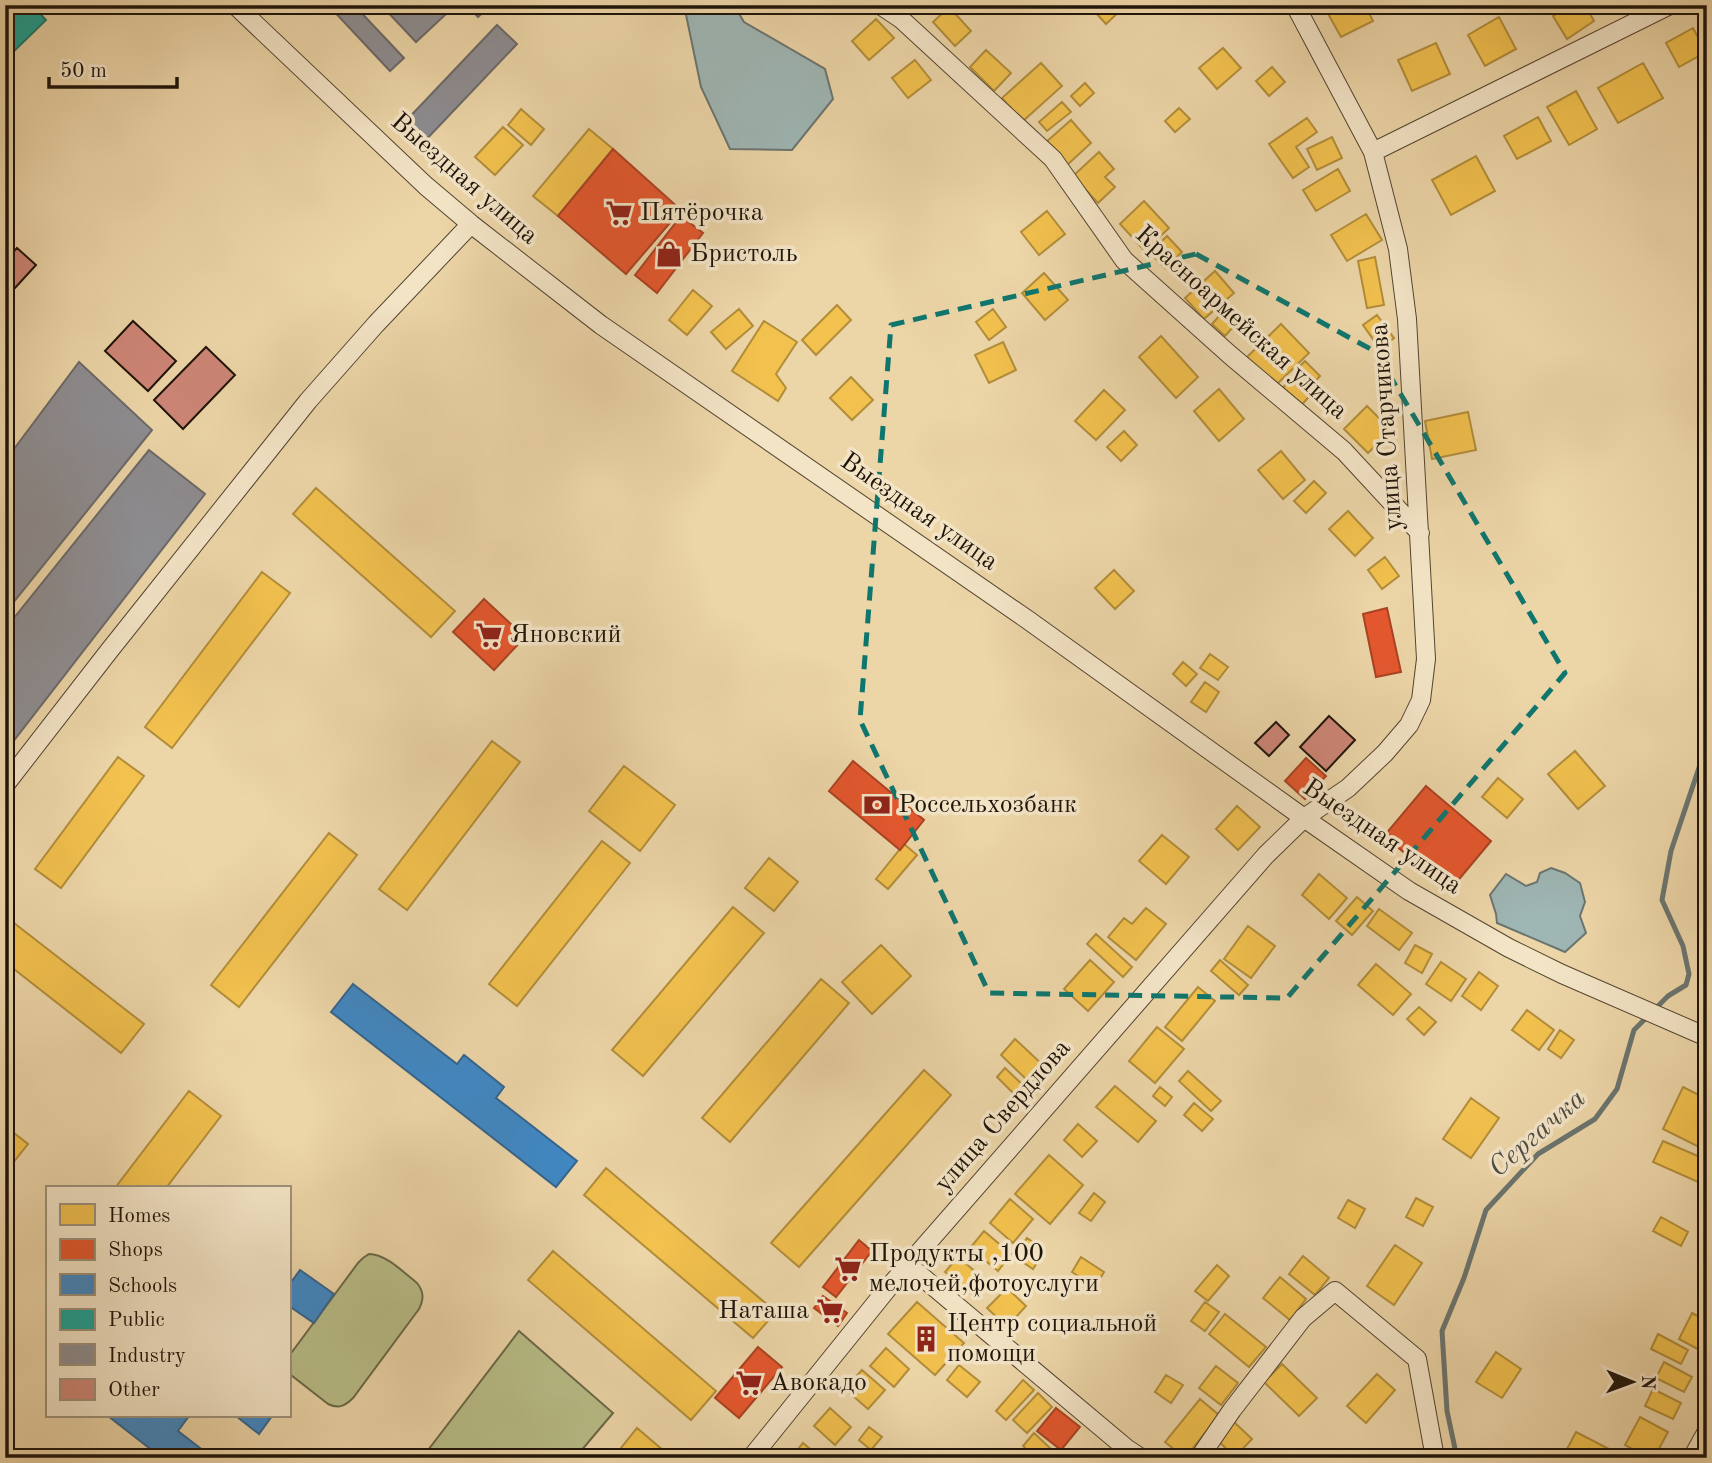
<svg xmlns="http://www.w3.org/2000/svg" width="1712" height="1463" font-family="'Old Standard TT',serif">
	<style>
		.green { fill: #b8bd87; stroke: #6b6848; stroke-width: 2 }
		.water { fill: #9eb6b4; stroke: #6b7570; stroke-width: 2 }
		.homes { fill: #f2c14e; stroke: #b28d3a; stroke-width: 2 }
		.shops { fill: #e4572e; stroke: #a94323; stroke-width: 2 }
		.schools { fill: #3f88c5; stroke: #35658d; stroke-width: 2 }
		.public { fill: #17a398; stroke: #19786d; stroke-width: 2 }
		.industry { fill: #8d8d92; stroke: #6c6969; stroke-width: 2 }
		.lines { fill: none; stroke-linecap: round; stroke-linejoin: round }
		.stream { stroke: #6b7570; stroke-width: 5 }
		.building { fill: #ce8677; stroke: #1e140a; stroke-width: 2 }
		.minor-casing { stroke: #524431; stroke-width: 20 }
		.minor { stroke: #f3e4c6; stroke-width: 18 }
		.marked { fill: none; stroke: #0f766e; stroke-width: 5; stroke-dasharray: 14 9; stroke-linejoin: round }
		.labels { text-anchor: middle; dominant-baseline: central; stroke-width: 7; stroke-linejoin: round; paint-order: stroke }
		.street-label { font-size: 26px; fill: #1e140a; stroke: #f3e4c6 }
		.poi-label { font-size: 26px; fill: #1e140a; stroke: #f3e4c6; text-anchor: start }
		.water-label { font-size: 28px; font-style: italic; fill: #4b4d46; stroke: #f3e4c6 }
	</style>
	<rect width="100%" height="100%" fill="#ecd5a7"/>
	<filter id="stains"><feTurbulence type="fractalNoise" baseFrequency=".00286" numOctaves="4"/><feColorMatrix values="0 0 0 0 .2 0 0 0 0 .09 0 0 0 0 .02 0 0 0 .5 -.17"/></filter>
	<radialGradient id="worn" r=".72"><stop offset=".6" stop-color="#630" stop-opacity="0"/><stop offset="1" stop-color="#630" stop-opacity=".3"/></radialGradient>
	<path class="green" d="M369,1254C386,1254 404,1273 417,1283C424,1292 424,1299 419,1309L353,1398C345,1406 339,1409 328,1404L291,1375L289,1372V1356L358,1263L363,1258Z
		M519,1331L613,1413L575,1458H422Z"/>
	<path class="water" d="M684,5H734L744,22L825,69L833,99L792,150L730,149L701,87Z
		M1551,868L1565,873L1580,883L1585,902L1580,916L1586,933L1565,952L1497,923L1496,914L1490,895L1506,874L1526,886L1537,882L1540,873Z"/>
	<path class="homes" d="M1103,5H1120L1123,8L1106,24L1095,12Z
		M1340,5H1365L1373,21L1341,37L1327,12Z
		M1570,5H1585L1594,21L1567,39L1553,16Z
		M949,7L971,31L955,46L933,22Z
		M1499,17L1516,49L1485,66L1468,35Z
		M876,19L894,38L869,60L852,41Z
		M1693,28L1706,52L1679,67L1666,43Z
		M1436,43L1450,74L1412,91L1398,60Z
		M1223,48L1241,68L1217,89L1199,68Z
		M986,50L1011,73L994,91L970,67Z
		M915,60L931,80L908,98L892,78Z
		M1041,63L1062,86L1023,121L1002,98Z
		M1643,63L1663,98L1618,123L1598,88Z
		M1272,67L1285,82L1269,96L1256,81Z
		M1085,83L1094,93L1080,106L1071,96Z
		M1576,91L1597,129L1569,145L1547,107Z
		M1062,102L1071,112L1047,131L1039,122Z
		M1179,108L1190,119L1175,132L1165,121Z
		M521,109L544,129L531,145L508,125Z
		M1538,117L1551,141L1517,159L1504,136Z
		M1307,118L1317,132L1296,147L1309,167L1293,178L1269,144Z
		M1071,120L1091,143L1066,166L1045,143Z
		M503,127L523,145L495,175L475,157Z
		M589,129L613,149L558,216L533,196Z
		M1332,137L1342,158L1317,170L1307,149Z
		M1099,152L1114,169L1105,177L1115,187L1098,203L1073,176Z
		M1476,156L1495,191L1451,215L1432,180Z
		M1338,169L1350,191L1316,211L1303,190Z
		M1144,201L1169,228L1145,251L1120,224Z
		M1047,211L1065,234L1039,255L1021,232Z
		M1366,214L1382,240L1347,261L1331,235Z
		M1167,236L1182,252L1165,268L1150,253Z
		M1375,257L1384,305L1367,308L1358,261Z
		M1215,271L1234,293L1204,319L1185,298Z
		M1044,273L1068,300L1045,320L1022,293Z
		M693,290L712,306L687,335L669,320Z
		M837,305L851,320L816,355L802,340Z
		M1228,306L1241,318L1225,336L1212,324Z
		M739,309L753,326L726,349L711,332Z
		M993,309L1006,327L989,340L976,322Z
		M1377,315L1394,338L1380,349L1363,325Z
		M764,321L797,342L776,374L786,388L778,401L732,371Z
		M1281,324L1309,353L1275,386L1247,357Z
		M1161,336L1198,377L1176,398L1139,357Z
		M1003,342L1016,370L989,383L975,355Z
		M1305,361L1320,376L1310,387L1295,371Z
		M1293,376L1312,393L1300,407L1281,390Z
		M851,377L873,400L852,420L830,398Z
		M1219,389L1244,419L1219,441L1194,411Z
		M1104,390L1125,410L1096,440L1075,421Z
		M1367,406L1391,430L1368,453L1344,429Z
		M1468,412L1476,450L1432,459L1425,421Z
		M1124,431L1137,445L1121,461L1107,447Z
		M1281,451L1305,480L1283,499L1258,470Z
		M1314,481L1326,493L1306,513L1294,501Z
		M316,488L455,611L431,637L293,514Z
		M1348,511L1373,538L1355,556L1329,529Z
		M1385,557L1399,576L1382,589L1368,570Z
		M1114,570L1134,591L1115,609L1095,588Z
		M262,572L290,593L172,748L145,727Z
		M1210,654L1228,667L1218,680L1200,668Z
		M1183,662L1197,674L1186,686L1173,674Z
		M1205,682L1219,692L1206,712L1191,702Z
		M492,741L520,762L407,910L379,889Z
		M1575,751L1605,786L1578,809L1548,774Z
		M118,757L144,776L61,888L35,869Z
		M624,766L675,805L640,851L589,811Z
		M1498,778L1523,799L1507,818L1482,797Z
		M1237,806L1260,827L1238,850L1216,829Z
		M329,833L357,855L239,1007L211,985Z
		M1162,835L1189,857L1166,884L1139,861Z
		M602,841L630,863L517,1006L489,984Z
		M904,844L917,855L888,889L876,879Z
		M769,858L798,882L774,911L745,888Z
		M1319,874L1347,898L1329,919L1302,895Z
		M1357,897L1373,911L1352,935L1336,921Z
		M733,907L764,933L643,1076L612,1050Z
		M1146,908L1166,924L1136,960L1108,937L1124,918L1132,924Z
		M1379,909L1412,933L1399,950L1367,926Z
		M5,916L144,1024L121,1053L5,962Z
		M1248,926L1275,946L1251,978L1224,959Z
		M1096,934L1132,967L1123,977L1087,944Z
		M881,945L911,976L872,1014L842,982Z
		M1415,945L1432,954L1422,973L1405,963Z
		M1090,960L1114,982L1088,1011L1064,989Z
		M1220,960L1248,985L1239,995L1211,971Z
		M1441,962L1466,979L1451,1001L1426,984Z
		M1376,964L1411,994L1393,1015L1358,985Z
		M1479,972L1498,986L1481,1010L1462,996Z
		M821,979L849,1003L730,1142L702,1118Z
		M1198,987L1215,1001L1182,1041L1165,1027Z
		M1419,1007L1436,1022L1424,1035L1407,1019Z
		M1527,1010L1554,1030L1539,1050L1512,1030Z
		M1157,1027L1184,1049L1155,1083L1129,1061Z
		M1560,1030L1574,1040L1561,1058L1548,1049Z
		M1015,1039L1045,1067L1030,1083L1001,1055Z
		M1005,1068L1025,1087L1016,1096L997,1077Z
		M924,1070L951,1095L799,1267L771,1243Z
		M1188,1071L1221,1101L1211,1111L1179,1081Z
		M1115,1086L1156,1121L1138,1142L1096,1107Z
		M1160,1087L1172,1097L1165,1106L1153,1096Z
		M1683,1087L1707,1099V1151L1663,1129Z
		M189,1091L221,1116L166,1188H115Z
		M1471,1098L1499,1118L1471,1158L1443,1139Z
		M1194,1103L1213,1119L1202,1131L1184,1115Z
		M1078,1124L1097,1141L1082,1157L1064,1140Z
		M5,1126L28,1144L9,1168L5,1166Z
		M1663,1141L1707,1160V1186L1653,1162Z
		M1049,1155L1083,1185L1050,1224L1015,1194Z
		M606,1168L776,1312L753,1338L584,1195Z
		M1094,1193L1105,1202L1091,1221L1079,1213Z
		M1416,1198L1433,1207L1423,1226L1406,1217Z
		M1010,1199L1033,1219L1013,1243L990,1223Z
		M1348,1200L1365,1209L1355,1228L1338,1218Z
		M1661,1217L1688,1232L1681,1246L1653,1231Z
		M984,1231L1011,1254L998,1271L970,1248Z
		M1027,1238L1045,1250L1033,1269L1015,1257Z
		M1395,1245L1422,1263L1394,1305L1367,1286Z
		M553,1251L716,1391L691,1420L528,1280Z
		M1303,1256L1329,1278L1315,1295L1289,1274Z
		M958,1257L984,1279L972,1294L945,1272Z
		M1081,1257L1104,1272L1095,1287L1072,1272Z
		M1217,1265L1229,1276L1208,1301L1195,1291Z
		M1280,1277L1306,1299L1290,1320L1263,1298Z
		M1007,1288L1026,1306L1007,1327L987,1308Z
		M917,1302L964,1343L935,1375L888,1334Z
		M1205,1302L1219,1312L1205,1331L1191,1321Z
		M1692,1313L1707,1321V1354L1679,1339Z
		M1225,1314L1266,1347L1249,1367L1209,1334Z
		M1658,1334L1688,1350L1681,1364L1651,1349Z
		M886,1348L909,1369L894,1387L870,1366Z
		M1496,1352L1521,1369L1502,1398L1476,1382Z
		M1664,1362L1692,1377L1684,1392L1656,1378Z
		M1282,1364L1317,1398L1299,1416L1264,1382Z
		M959,1365L980,1382L967,1397L947,1380Z
		M1216,1366L1238,1383L1221,1405L1199,1388Z
		M862,1370L885,1390L868,1409L845,1389Z
		M1377,1374L1395,1390L1366,1423L1347,1406Z
		M1166,1375L1183,1385L1171,1403L1155,1392Z
		M1023,1380L1034,1390L1006,1420L996,1411Z
		M1653,1389L1681,1403L1673,1419L1645,1406Z
		M1038,1393L1052,1407L1027,1433L1013,1420Z
		M1200,1399L1219,1415L1185,1458L1165,1442Z
		M830,1408L851,1427L835,1445L814,1426Z
		M1640,1417L1668,1432L1654,1458H1649L1625,1445Z
		M1233,1421L1252,1439L1235,1457L1216,1439Z
		M869,1427L882,1437L871,1450L859,1440Z
		M637,1428L664,1451L659,1458H613Z
		M1576,1432L1609,1449L1605,1458H1585L1567,1449Z
		M1034,1433L1051,1449L1043,1458H1036L1023,1446Z
		M803,1443L821,1458H791Z"/>
	<path class="shops" d="M613,149L681,210L626,274L558,216Z
		M681,216L703,233L657,293L635,275Z
		M484,599L525,637L494,670L453,632Z
		M1387,608L1401,672L1376,677L1363,614Z
		M1306,758L1326,776L1305,799L1285,781Z
		M853,761L924,820L900,850L829,791Z
		M1426,786L1491,841L1450,890L1384,836Z
		M859,1240L872,1251L836,1297L823,1287Z
		M823,1296L847,1313L838,1326L814,1308Z
		M758,1347L782,1367L739,1418L715,1398Z
		M1056,1408L1080,1427L1061,1450L1037,1431Z"/>
	<path class="schools" d="M353,984L457,1064L464,1055L504,1087L496,1098L577,1161L556,1187L331,1012Z
		M300,1270L334,1294L314,1323L289,1306V1285Z
		M108,1416H189L178,1431L213,1458H162Z
		M236,1416H272L259,1434Z"/>
	<path class="public" d="M5,5H32L46,20L5,60Z"/>
	<path class="industry" d="M328,5H354L404,58L390,71Z
		M381,5H436L445,15L416,42Z
		M467,5H491L478,17Z
		M497,25L517,44L421,145L401,126Z
		M79,362L152,430L5,613V461Z
		M149,450L205,494L5,752V629Z"/>
	<g class="lines">
		<path class="stream" d="M1457,1458L1447,1411L1442,1331L1464,1278L1486,1210L1538,1154L1595,1119L1617,1089L1634,1030L1668,996L1686,985L1689,974L1683,946L1662,900L1671,851L1707,744"/>
	</g>
	<path class="building" d="M17,248L36,265L14,289L5,281V261Z
		M133,321L176,361L148,391L105,351Z
		M206,347L235,375L183,429L154,400Z
		M1329,716L1355,740L1326,771L1300,747Z
		M1276,722L1289,735L1269,756L1255,743Z"/>
	<g class="lines">
		<g class="minor-casing">
			<path id="minor" d="M235,5L426,186L471,224L601,325L1028,620L1304,818L1409,891L1509,948L1562,974L1707,1037
				M880,5L901,19L1053,159L1124,260L1230,355L1344,451L1420,533
				M1373,152L1670,5
				M5,785L109,651L308,401L376,324L471,224
				M908,1265L1126,1448L1141,1458
				M751,1458L888,1288L1266,855L1304,818L1348,788L1385,753L1409,725L1421,700L1426,659L1407,319L1398,249L1373,152L1295,5
				M1199,1458L1232,1410L1303,1318L1335,1291L1417,1359L1435,1458
				M1692,1458L1707,1431"/>
		</g>
		<use href="#minor" class="minor"/>
	</g>
	<path class="marked" d="M1196,254L1376,352L1565,673L1287,998L989,993L860,720L891,325Z"/>
	<defs>
		<g id="supermarket-bare" transform="scale(2.1)"><path d="M-6-5.5h2.5l.6 2H6L4.5 2H-2.5L-4.4-4H-6ZM-1.5 3.2a1.3 1.3 0 1 0 .1 0ZM3 3.2a1.3 1.3 0 1 0 .1 0Z" fill="#8f2418" stroke="#f3e4c6" stroke-width="2.5" paint-order="stroke"/></g>
		<g id="shop-bare" transform="scale(2.1)"><path d="M-5-2.5h2.3a2.7 3.5 0 0 1 5.4 0H5L5.5 6h-11ZM-1.5-2.5h3a1.5 2.3 0 0 0-3 0Z" fill="#8f2418" stroke="#f3e4c6" stroke-width="2.5" paint-order="stroke"/></g>
		<g id="bank-bare" transform="scale(2.1)"><path d="M-6-4H6V4H-6ZM0-2.3a2.3 2.3 0 1 0 0 4.6a2.3 2.3 0 1 0 0-4.6Z" fill="#8f2418" stroke="#f3e4c6" stroke-width="2.5" paint-order="stroke"/></g>
		<g id="building-bare" transform="scale(2.1)"><path d="M-4-6H4V6H1V3H-1V6H-4ZM-2.5-4.3h1.7v1.8h-1.7ZM.8-4.3h1.7v1.8H.8ZM-2.5-1h1.7V.8h-1.7ZM.8-1h1.7V.8H.8Z" fill="#8f2418" stroke="#f3e4c6" stroke-width="2.5" paint-order="stroke"/></g>
	</defs>
	<g fill-rule="evenodd">
		<use href="#supermarket-bare" x="619" y="213"/>
		<use href="#shop-bare" x="669" y="254"/>
		<use href="#supermarket-bare" x="489" y="635"/>
		<use href="#bank-bare" x="877" y="805"/>
		<use href="#supermarket-bare" x="848" y="1269"/>
		<use href="#supermarket-bare" x="830" y="1311"/>
		<use href="#building-bare" x="926" y="1339"/>
		<use href="#supermarket-bare" x="749" y="1383"/>
	</g>
	<g class="labels">
		<g class="street-label">
			<text transform="translate(464 179) rotate(41)">Выездная улица</text>
			<text transform="translate(1241 323) rotate(42)">Красноармейская улица</text>
			<text transform="translate(1387 427) rotate(-94)">улица Старчикова</text>
			<text transform="translate(919 512) rotate(35)">Выездная улица</text>
			<text transform="translate(1382 837) rotate(34)">Выездная улица</text>
			<text transform="translate(1003 1116) rotate(-49)">улица Свердлова</text>
		</g>
		<g class="poi-label">
			<text x="640" y="213">Пятёрочка</text>
			<text x="690" y="254">Бристоль</text>
			<text x="510" y="635">Яновский</text>
			<text x="898" y="805">Россельхозбанк</text>
			<text x="869" y="1254">Продукты ,100<tspan x="869" dy="30">мелочей,фотоуслуги</tspan></text>
			<text x="809" y="1311" text-anchor="end">Наташа</text>
			<text x="947" y="1324">Центр социальной<tspan x="947" dy="30">помощи</tspan></text>
			<text x="770" y="1383">Авокадо</text>
		</g>
		<g class="water-label">
			<text transform="translate(1538 1134) rotate(-41)">Сергачка</text>
		</g>
	</g>
	<rect width="1712" height="1463" fill="none" stroke="#ecd5a7" stroke-width="28"/>
	<rect x="7" y="7" width="1698" height="1449" fill="none" stroke="#1e140a" stroke-width="3.5"/>
	<rect x="14" y="14" width="1684" height="1435" fill="none" stroke="#1e140a" stroke-width="2"/>
	<rect x="46" y="1186" width="245" height="231" fill="#f3e4c6" stroke="#9e917b" stroke-width="2"/>
	<rect x="60" y="1204" width="35" height="21" fill="#f2c14e" stroke="#9e917b" stroke-width="2"/>
	<text x="108" y="1222" font-size="21" fill="#1e140a">Homes</text>
	<rect x="60" y="1239" width="35" height="21" fill="#e4572e" stroke="#9e917b" stroke-width="2"/>
	<text x="108" y="1256" font-size="21" fill="#1e140a">Shops</text>
	<rect x="60" y="1274" width="35" height="21" fill="#3f88c5" stroke="#9e917b" stroke-width="2"/>
	<text x="108" y="1292" font-size="21" fill="#1e140a">Schools</text>
	<rect x="60" y="1309" width="35" height="21" fill="#17a398" stroke="#9e917b" stroke-width="2"/>
	<text x="108" y="1326" font-size="21" fill="#1e140a">Public</text>
	<rect x="60" y="1344" width="35" height="21" fill="#8d8d92" stroke="#9e917b" stroke-width="2"/>
	<text x="108" y="1362" font-size="21" fill="#1e140a">Industry</text>
	<rect x="60" y="1379" width="35" height="21" fill="#ce8677" stroke="#9e917b" stroke-width="2"/>
	<text x="108" y="1396" font-size="21" fill="#1e140a">Other</text>
	<g transform="translate(1632 1382) rotate(91)" stroke="#f3e4c6" stroke-width="5" paint-order="stroke">
	<path d="M0-5L12 26L0 18L-12 26Z" fill="#1e140a"/>
	<text y="-10" font-size="19" font-weight="bold" text-anchor="middle" fill="#1e140a">N</text>
	</g>
	<path d="M49 77v10h128v-10" fill="none" stroke="#1e140a" stroke-width="3.5"/>
	<text x="60" y="77" font-size="21" fill="#1e140a" stroke="#f3e4c6" stroke-width="5" paint-order="stroke">50 m</text>
	<rect width="100%" height="100%" filter="url(#stains)"/>
	<rect width="100%" height="100%" fill="url(#worn)"/>
</svg>
